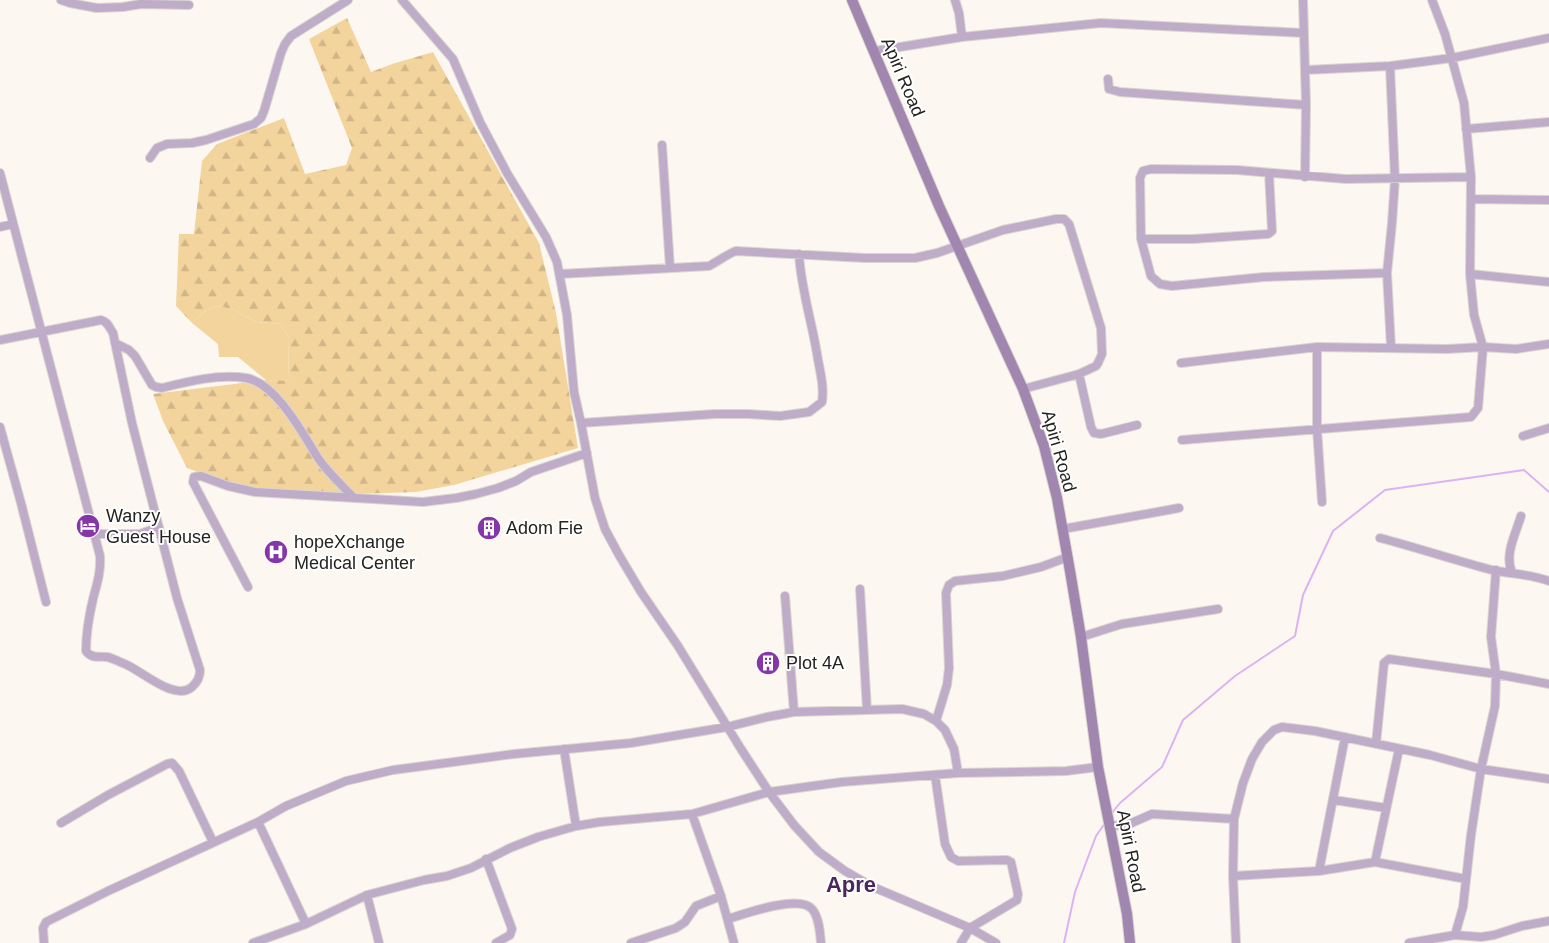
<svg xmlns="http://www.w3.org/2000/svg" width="1549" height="943" font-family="Helvetica,sans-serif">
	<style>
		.grass { fill: #f4d49d }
		.forest { fill: url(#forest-firs) }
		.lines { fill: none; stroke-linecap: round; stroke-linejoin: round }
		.stream { stroke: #dcb2f1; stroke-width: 2 }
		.street-casing { stroke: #d9d6d0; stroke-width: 10 }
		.secondary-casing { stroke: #d9d6d0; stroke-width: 12 }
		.street { stroke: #beacc8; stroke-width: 8 }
		.secondary { stroke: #a186af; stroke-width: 10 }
		.labels { text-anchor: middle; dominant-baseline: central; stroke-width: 4; stroke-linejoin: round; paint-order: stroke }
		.street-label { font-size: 18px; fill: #242320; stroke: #fff }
		.poi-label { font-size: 18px; fill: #242320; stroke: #fff; text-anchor: start }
		.district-label { font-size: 22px; font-weight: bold; fill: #4c265c; stroke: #fff }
	</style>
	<defs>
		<pattern id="forest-firs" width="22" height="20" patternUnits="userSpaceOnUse" patternTransform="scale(1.25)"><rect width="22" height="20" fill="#f4d49d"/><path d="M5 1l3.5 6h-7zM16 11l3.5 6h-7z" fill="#d1b687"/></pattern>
	</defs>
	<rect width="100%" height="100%" fill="#fcf8f1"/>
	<path class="grass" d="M217,306L232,309L257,322L281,324L289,338L288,382L266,380L238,357H219L218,344L192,323L205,311Z"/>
	<path class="forest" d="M347,18L371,72L392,64L433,52L539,243L556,313L578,448L454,485L416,492L323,495L272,493L222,481L187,468L163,421L153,394L266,380L288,381L289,338L281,324L257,322L232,309L217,306L205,311L192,323L176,306L179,234H194L202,161L217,144L284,118L305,174L346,165L352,148L309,39Z"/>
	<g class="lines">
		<path class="stream" d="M1112,813L1120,803L1162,767L1183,720L1235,676L1295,636L1303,595L1333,531L1385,490L1524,470L1549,492
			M1064,943L1075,892L1096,836L1105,823"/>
		<g class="street-casing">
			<path id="street" d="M61,0L70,3L97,8L123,7L141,4L189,5
				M402,0L453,59L480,122L507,173L546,237L557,262L567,315L574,392L581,423L595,498L605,529L619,555L641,592L678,646L741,749L769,792L794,825L819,852L845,871L873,887L970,928L996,943
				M955,0L959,13L962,37
				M1303,0L1306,105L1305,177
				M875,51L962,37L1101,23L1303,33
				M1390,66L1395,179L1392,223L1387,273L1391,347
				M1306,70L1390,66L1452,58L1549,38
				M1108,79L1109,89L1120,92L1306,105
				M1466,129L1549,122
				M662,145L670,268
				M150,158L157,148L167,144L192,143L206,140L254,124L261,118L264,111L281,53L285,44L291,36L348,0
				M0,173L100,556C101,572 97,584 93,599C89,616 86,634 86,651C92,659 98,656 107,657C113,658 119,662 125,664C142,671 175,702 192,687C197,682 200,678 200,670L177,598L132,423L113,333C109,327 108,322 101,320L0,340
				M1471,199L1549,200
				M0,227L13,224
				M1141,239H1193L1268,234L1272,231L1269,173
				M1387,273L1264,277L1172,286L1160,284L1151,276L1141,239L1140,178L1143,171L1151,169L1237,170L1346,179L1471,177
				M560,274L709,266C717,262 729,253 736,251L865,258H915L937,253L1003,230L1056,219H1064L1069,224L1101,328L1102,354L1098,363L1096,366L1079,374L1023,389
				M1470,274L1549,282
				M115,343L129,350L135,356L152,385L156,387L162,388C189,381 218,374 246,378C276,383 303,434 318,458C328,473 342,485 354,498
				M1317,347V429L1322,502
				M1181,363L1317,347L1447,349L1483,347L1516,349L1549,344
				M1079,374L1091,427L1094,433L1101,434L1137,425
				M581,423L715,414H748L780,416L809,412L822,402C824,388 821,375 818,360C813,325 801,290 799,254
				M0,427L21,503L46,602
				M1523,436L1549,428
				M1182,440L1471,417L1478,408L1483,347L1474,315L1470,274L1471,177L1464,103L1445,34L1432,0
				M1063,529L1179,508
				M94,534H140L159,527
				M1380,538C1418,548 1454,560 1492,570C1511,574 1530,574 1549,581
				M1512,572C1504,555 1516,533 1521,516
				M248,587L193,482L194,477L201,476L228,486L255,492L423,502L456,498L476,494L498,488L516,481L531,472L587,453
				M860,589L867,710
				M785,596L794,712
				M1081,637L1122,624L1218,609
				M936,721L947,685L949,668L946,593L949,585L955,581L1003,576L1041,567L1068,557
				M1376,744L1384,663L1389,659L1496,674L1549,684
				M564,749L576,826
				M935,775L945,844L951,857L958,861L1007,860L1011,862L1018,894L1017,900L970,928L961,943
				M1334,800L1386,808
				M692,814L721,896L734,943
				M258,822L306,924
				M61,823L108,795L167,764L172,763L179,771L213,842
				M1109,826L1127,825L1152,814L1234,819
				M486,859L512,929L510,935L496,943
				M1375,862L1399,749
				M1319,871L1345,737
				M1233,876L1319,871L1375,862L1466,879
				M367,895L379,943
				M728,919C744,914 799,894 812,909C819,917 820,932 821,943
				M1455,935L1463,907L1471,835L1481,769L1495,706L1496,674L1491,637L1496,570
				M44,943L43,928L46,922L108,891L258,822L286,806L346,781L393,770L514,754L631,743L727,727L767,717L794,712L902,709L924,714L936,721L945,730L954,749L958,773
				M253,943L306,924L367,895L424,880L447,876L471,868L510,848L538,837L576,826L600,822L692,814L769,792L842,782L958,773L1066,771L1098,767
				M631,943L676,928L685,922L696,906L721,896
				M1236,943L1233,876L1234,819L1243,783L1252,759L1262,742L1274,730L1282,727L1315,731L1430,755L1481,769L1549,779
				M1409,943L1455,935L1481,937L1494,935L1522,926L1549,921"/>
		</g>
		<g class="secondary-casing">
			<path id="secondary" d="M852,0L939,206L1023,389L1044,446L1057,498L1070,571L1081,637L1098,767L1127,914L1130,943"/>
		</g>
		<use href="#street" class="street"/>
		<use href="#secondary" class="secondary"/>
	</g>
	<defs>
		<g id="hotel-disc" transform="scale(1.25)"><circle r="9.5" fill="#8637a7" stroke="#fff"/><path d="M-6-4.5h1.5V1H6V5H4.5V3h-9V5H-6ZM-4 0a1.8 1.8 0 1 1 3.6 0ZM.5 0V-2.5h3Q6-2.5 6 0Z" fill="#fff"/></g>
		<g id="building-disc" transform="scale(1.25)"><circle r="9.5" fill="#8637a7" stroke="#fff"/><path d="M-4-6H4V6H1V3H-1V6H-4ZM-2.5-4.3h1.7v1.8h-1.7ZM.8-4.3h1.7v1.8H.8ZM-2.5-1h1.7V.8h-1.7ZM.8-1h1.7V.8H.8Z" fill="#fff"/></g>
		<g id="hospital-disc" transform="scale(1.25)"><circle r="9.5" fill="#8637a7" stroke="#fff"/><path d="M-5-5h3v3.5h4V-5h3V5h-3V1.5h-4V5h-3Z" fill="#fff"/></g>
	</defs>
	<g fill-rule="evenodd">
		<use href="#hotel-disc" x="88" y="526"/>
		<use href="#building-disc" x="489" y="528"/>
		<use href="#hospital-disc" x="276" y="552"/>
		<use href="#building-disc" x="768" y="663"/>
	</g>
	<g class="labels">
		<g class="street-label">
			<text transform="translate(903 77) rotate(67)">Apiri Road</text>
			<text transform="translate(1059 451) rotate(74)">Apiri Road</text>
			<text transform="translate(1131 851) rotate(79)">Apiri Road</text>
		</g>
		<g class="poi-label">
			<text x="106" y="516">Wanzy<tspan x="106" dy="21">Guest House</tspan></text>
			<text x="506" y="528">Adom Fie</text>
			<text x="294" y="542">hopeXchange<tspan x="294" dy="21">Medical Center</tspan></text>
			<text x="786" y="663">Plot 4A</text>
		</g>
		<g class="district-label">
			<text x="851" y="884">Apre</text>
		</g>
	</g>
</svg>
